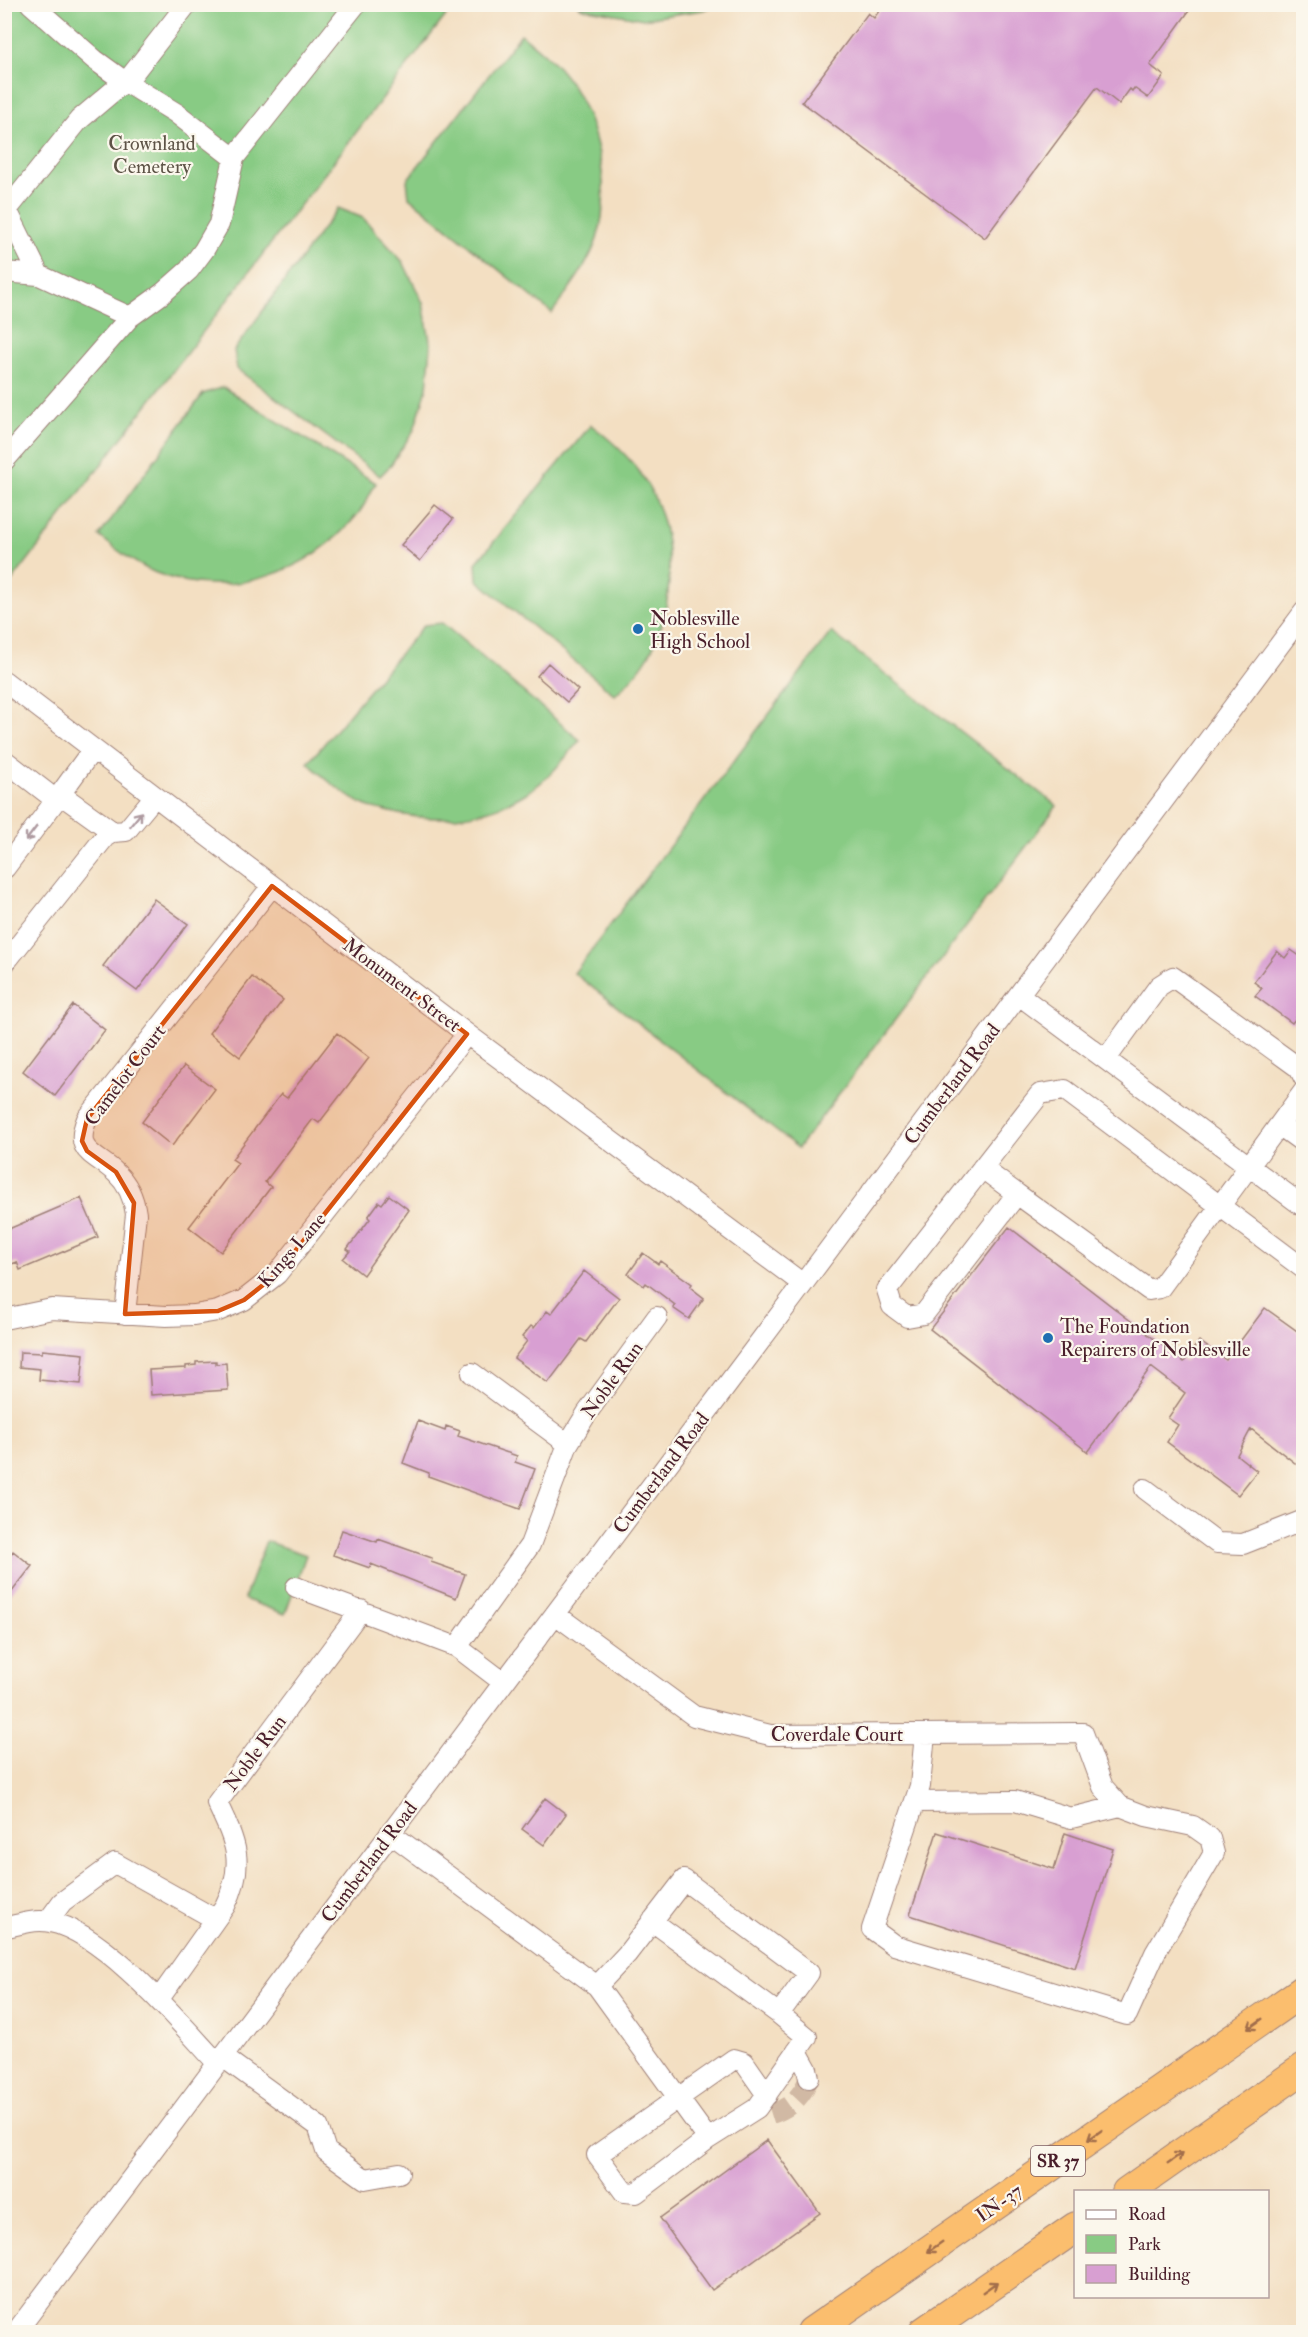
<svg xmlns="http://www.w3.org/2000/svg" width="1308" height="2337" font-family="'IM FELL Double Pica',serif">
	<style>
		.green { fill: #88cb84; stroke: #697558; stroke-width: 1.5 }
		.building { fill: #d89fd2 }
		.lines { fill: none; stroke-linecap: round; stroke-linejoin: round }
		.minor-tunnel { stroke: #d1b9a4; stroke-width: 20; stroke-dasharray: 20 10; stroke-linecap: butt }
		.minor-casing { stroke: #9e7f76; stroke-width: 22 }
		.highway-casing { stroke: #9e7f76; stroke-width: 32 }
		.minor { stroke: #fff; stroke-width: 20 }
		.highway { stroke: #fbbe6e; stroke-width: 30 }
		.oneway { stroke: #ae9aa0 }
		.oneway2 { stroke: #a26e4c }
		.marked { fill: #d8530f; fill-opacity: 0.2; stroke: #d8530f; stroke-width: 4.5; stroke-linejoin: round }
		.poi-dot { fill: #1f6fb2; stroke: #fbf7ec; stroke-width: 2 }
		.labels { text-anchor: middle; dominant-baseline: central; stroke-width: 4.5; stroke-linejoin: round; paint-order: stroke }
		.shield { fill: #fbf7ec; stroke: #7f6065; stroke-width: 1.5 }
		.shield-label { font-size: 18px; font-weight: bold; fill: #4a1f2b }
		.park-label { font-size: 20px; fill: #5d5346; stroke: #fbf7ec }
		.poi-label { font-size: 20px; fill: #4a1f2b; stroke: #fbf7ec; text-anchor: start }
		.street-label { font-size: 20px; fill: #4a1f2b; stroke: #fbf7ec }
	</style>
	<rect width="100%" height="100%" fill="#fbf7ec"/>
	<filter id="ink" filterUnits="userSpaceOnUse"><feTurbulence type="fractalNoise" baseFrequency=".0167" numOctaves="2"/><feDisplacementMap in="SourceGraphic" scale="12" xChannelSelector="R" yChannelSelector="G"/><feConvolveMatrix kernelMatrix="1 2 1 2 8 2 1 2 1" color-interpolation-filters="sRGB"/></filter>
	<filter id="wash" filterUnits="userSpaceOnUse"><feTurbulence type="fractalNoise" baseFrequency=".008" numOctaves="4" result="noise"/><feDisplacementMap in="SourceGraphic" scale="24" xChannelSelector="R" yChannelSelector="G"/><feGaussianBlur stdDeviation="1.35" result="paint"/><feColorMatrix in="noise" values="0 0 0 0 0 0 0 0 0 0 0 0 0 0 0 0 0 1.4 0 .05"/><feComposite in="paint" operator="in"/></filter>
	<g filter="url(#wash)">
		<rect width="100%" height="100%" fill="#f3dfc2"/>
		<path class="green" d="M5,5H454L5,590Z
			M577,5H714L703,10L643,19L583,8Z
			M521,34C533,44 547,55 558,67C595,109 614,185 597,239C588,266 568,290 552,313L409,197L407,180Z
			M338,208L363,218L403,262L423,303L431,346L427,388L414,430L390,466L380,476L237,369L234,350Z
			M223,387L376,483C370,493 365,506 357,515C309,574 229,601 156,573C135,564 117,550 99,536L203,394Z
			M591,425C614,442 637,464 650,489C675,537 676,605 650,653C642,668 628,683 615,695L477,580L476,563Z
			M442,623L580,740C564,759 549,779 528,792C485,819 435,824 386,811C379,809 370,808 364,805C343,794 325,779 308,763L424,625Z
			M831,632L1057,806L798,1148L574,973Z
			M266,1541L306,1555L285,1614L244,1599Z"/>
		<g id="blocks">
			<path class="building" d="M884,4H1194L1150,65L1164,76L1148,98L1134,88L1132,91L1130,89L1119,104L1097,87L985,238L802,102L868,13L874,18Z
				M435,505L453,519L420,561L401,545Z
				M548,663L578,690L567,702L537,676Z
				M154,899L188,924L137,991L103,966Z
				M1291,950L1304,959V1022L1297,1017L1292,1023L1255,996L1262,988L1254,982L1277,951L1285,958Z
				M252,977L283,1000L240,1057L209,1033Z
				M73,1005L105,1030L55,1096L23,1071Z
				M337,1033L369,1058L319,1123L313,1119L265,1182L271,1187L221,1252L189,1227L238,1163L232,1159L281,1094L287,1098Z
				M184,1066L215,1089L172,1146L142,1122Z
				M389,1195L409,1210L363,1275L343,1259L350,1251L347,1249L370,1219L368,1217L379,1202L382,1204Z
				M81,1198L98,1237L20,1270L17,1262L4,1267V1231Z
				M1009,1227L1184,1362L1199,1341L1226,1360L1265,1308L1304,1336V1470L1251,1429L1237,1455L1257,1471L1238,1495L1167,1442L1178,1425L1168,1418L1185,1393L1151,1367L1088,1452L930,1329Z
				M643,1253L658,1264L660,1261L692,1284L690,1287L704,1298L689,1319L673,1308L675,1305L646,1283L644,1286L628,1274Z
				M584,1271L619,1298L586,1342L581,1339L548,1383L514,1358L527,1341L522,1337L531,1326L534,1328L547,1311L551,1314Z
				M42,1350L84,1354L81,1384L39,1380L40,1369L19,1367L20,1352L42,1353Z
				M216,1361V1364L226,1363L228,1390L151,1395L149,1370L186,1368V1366L196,1365V1362Z
				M418,1421L445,1431L446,1426L460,1431L458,1436L517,1456L515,1462L535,1469L520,1509L428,1476L429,1473L403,1463Z
				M342,1530L377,1542L378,1539L432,1558L431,1562L465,1574L456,1598L371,1564L370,1568L333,1555Z
				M13,1551L32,1566L4,1602V1563Z
				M545,1798L566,1814L544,1845L522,1829Z
				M937,1832L1054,1869L1065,1833L1113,1849L1075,1968L910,1915Z
				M767,2140L820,2213L712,2290L660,2218Z"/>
		</g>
	</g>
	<g filter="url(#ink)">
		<use href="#blocks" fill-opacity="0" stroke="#9e7f76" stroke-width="1.5"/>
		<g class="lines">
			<path class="minor-tunnel" d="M771,2114C790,2108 802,2097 809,2078"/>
			<g class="minor-casing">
				<path id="minor" d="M31,4L95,60L124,81L176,113L234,158
					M4,210H7L39,275
					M7,210L79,120L131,76L187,4
					M4,272L39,275L130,317L163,293L189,270L204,250L219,224L234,158L356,4
					M4,461L130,317
					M4,681L467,1034L803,1284
					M4,760L56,800L93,749
					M60,794L113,832
					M5,868L56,800
					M4,964L105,837L113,832L126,831L155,796
					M1019,995L1304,1207
					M1106,1059L1159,986L1173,977L1299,1068L1304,1078
					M1304,1091L1160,1288L1149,1290L1017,1194L924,1314L907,1317L892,1306L887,1290L1040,1094L1065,1090L1304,1269
					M1279,1125L1304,1143
					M982,1168L1017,1194
					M125,1314L136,1214C134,1199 128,1184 116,1173C95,1153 73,1153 87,1119L272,886
					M4,1319L52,1309L166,1316L194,1315L218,1311L244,1300L277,1274L467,1034
					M472,1373L568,1444
					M1145,1489L1217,1543L1243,1544L1304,1520
					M296,1587L457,1647L503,1682
					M555,1614L694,1716L770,1735L1083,1733L1103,1787L1120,1806L1146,1816L1193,1826L1210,1838L1214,1853L1155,1953L1127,2015L894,1945L872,1929L920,1786L925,1734
					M457,1647L530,1545L568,1444L587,1413L657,1317
					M915,1802L1015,1801L1071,1818L1120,1806
					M390,1833L597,1986L708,2139L757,2108L807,2037L779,2014
					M48,1921L62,1902L115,1863L215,1919
					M4,1928C19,1924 35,1919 50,1922C104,1932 180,2023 218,2064
					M597,1986L627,1954L684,1880L809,1973L779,2014L652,1921
					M159,1999L225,1906C246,1864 236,1843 217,1803L361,1610
					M797,2051L807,2069L809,2078
					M223,2057L318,2126L326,2151L365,2179L399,2173
					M708,2139L636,2193L624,2192L597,2155L734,2059L744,2062L767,2095
					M16,2332L803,1284L1304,612"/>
			</g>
			<g class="highway-casing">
				<path id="highway" d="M1127,2192L1304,2068
					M812,2332L1304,1990
					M924,2332L1076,2227"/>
			</g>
			<use href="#minor" class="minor"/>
			<use href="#highway" class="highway"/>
		</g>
		<defs><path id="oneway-shaft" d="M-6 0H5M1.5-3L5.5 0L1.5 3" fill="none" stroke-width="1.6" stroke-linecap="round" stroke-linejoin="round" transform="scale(1.5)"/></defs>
		<g class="oneway">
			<use href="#oneway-shaft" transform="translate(136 819) rotate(-51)"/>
			<use href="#oneway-shaft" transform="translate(31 834) rotate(127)"/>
		</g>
		<g class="oneway2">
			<use href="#oneway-shaft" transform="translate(1255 2024) rotate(145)"/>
			<use href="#oneway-shaft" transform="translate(1095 2135) rotate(145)"/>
			<use href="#oneway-shaft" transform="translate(1175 2158) rotate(-35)"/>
			<use href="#oneway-shaft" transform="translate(935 2247) rotate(145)"/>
			<use href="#oneway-shaft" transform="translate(990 2287) rotate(-35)"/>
		</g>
	</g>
	<path class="marked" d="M272,886L467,1034L277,1274L244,1300L218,1311L125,1314L134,1203L116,1172L87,1151L82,1141L87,1119Z"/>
	<g class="poi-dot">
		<circle cx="638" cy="629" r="6"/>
		<circle cx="1048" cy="1338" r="6"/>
	</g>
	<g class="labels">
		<rect class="shield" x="1031" y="2146" width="54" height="30" rx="4.5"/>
		<g class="shield-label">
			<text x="1058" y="2161">SR 37</text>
		</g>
		<g class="park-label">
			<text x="152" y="143">Crownland<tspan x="152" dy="23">Cemetery</tspan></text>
		</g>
		<g class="poi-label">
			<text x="650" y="618">Noblesville<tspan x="650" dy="23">High School</tspan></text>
			<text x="1060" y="1326">The Foundation<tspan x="1060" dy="23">Repairers of Noblesville</tspan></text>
		</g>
		<g class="street-label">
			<text transform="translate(402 985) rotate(37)">Monument Street</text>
			<text transform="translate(125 1075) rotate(-53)">Camelot Court</text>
			<text transform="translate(952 1084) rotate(-53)">Cumberland Road</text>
			<text transform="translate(292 1250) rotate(-49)">Kings Lane</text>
			<text transform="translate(612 1380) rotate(-54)">Noble Run</text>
			<text transform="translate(661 1473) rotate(-53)">Cumberland Road</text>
			<text x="837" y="1734">Coverdale Court</text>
			<text transform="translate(255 1753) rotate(-53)">Noble Run</text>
			<text transform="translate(369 1862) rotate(-53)">Cumberland Road</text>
			<text transform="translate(999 2203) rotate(-35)">IN-37</text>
		</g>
	</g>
	<rect width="1308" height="2337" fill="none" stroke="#fbf7ec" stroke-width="24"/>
	<rect x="1074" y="2190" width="195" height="108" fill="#fbf7ec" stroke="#b4a19f" stroke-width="1.5"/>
	<rect x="1086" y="2210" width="30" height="9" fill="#ffffff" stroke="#b4a19f" stroke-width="1.5"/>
	<text x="1128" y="2220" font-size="18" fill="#4a1f2b">Road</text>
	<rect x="1086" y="2235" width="30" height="18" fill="#88cb84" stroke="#b4a19f" stroke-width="1.5"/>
	<text x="1128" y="2250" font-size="18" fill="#4a1f2b">Park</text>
	<rect x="1086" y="2265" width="30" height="18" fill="#d89fd2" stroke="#b4a19f" stroke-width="1.5"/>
	<text x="1128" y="2280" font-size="18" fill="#4a1f2b">Building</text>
</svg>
